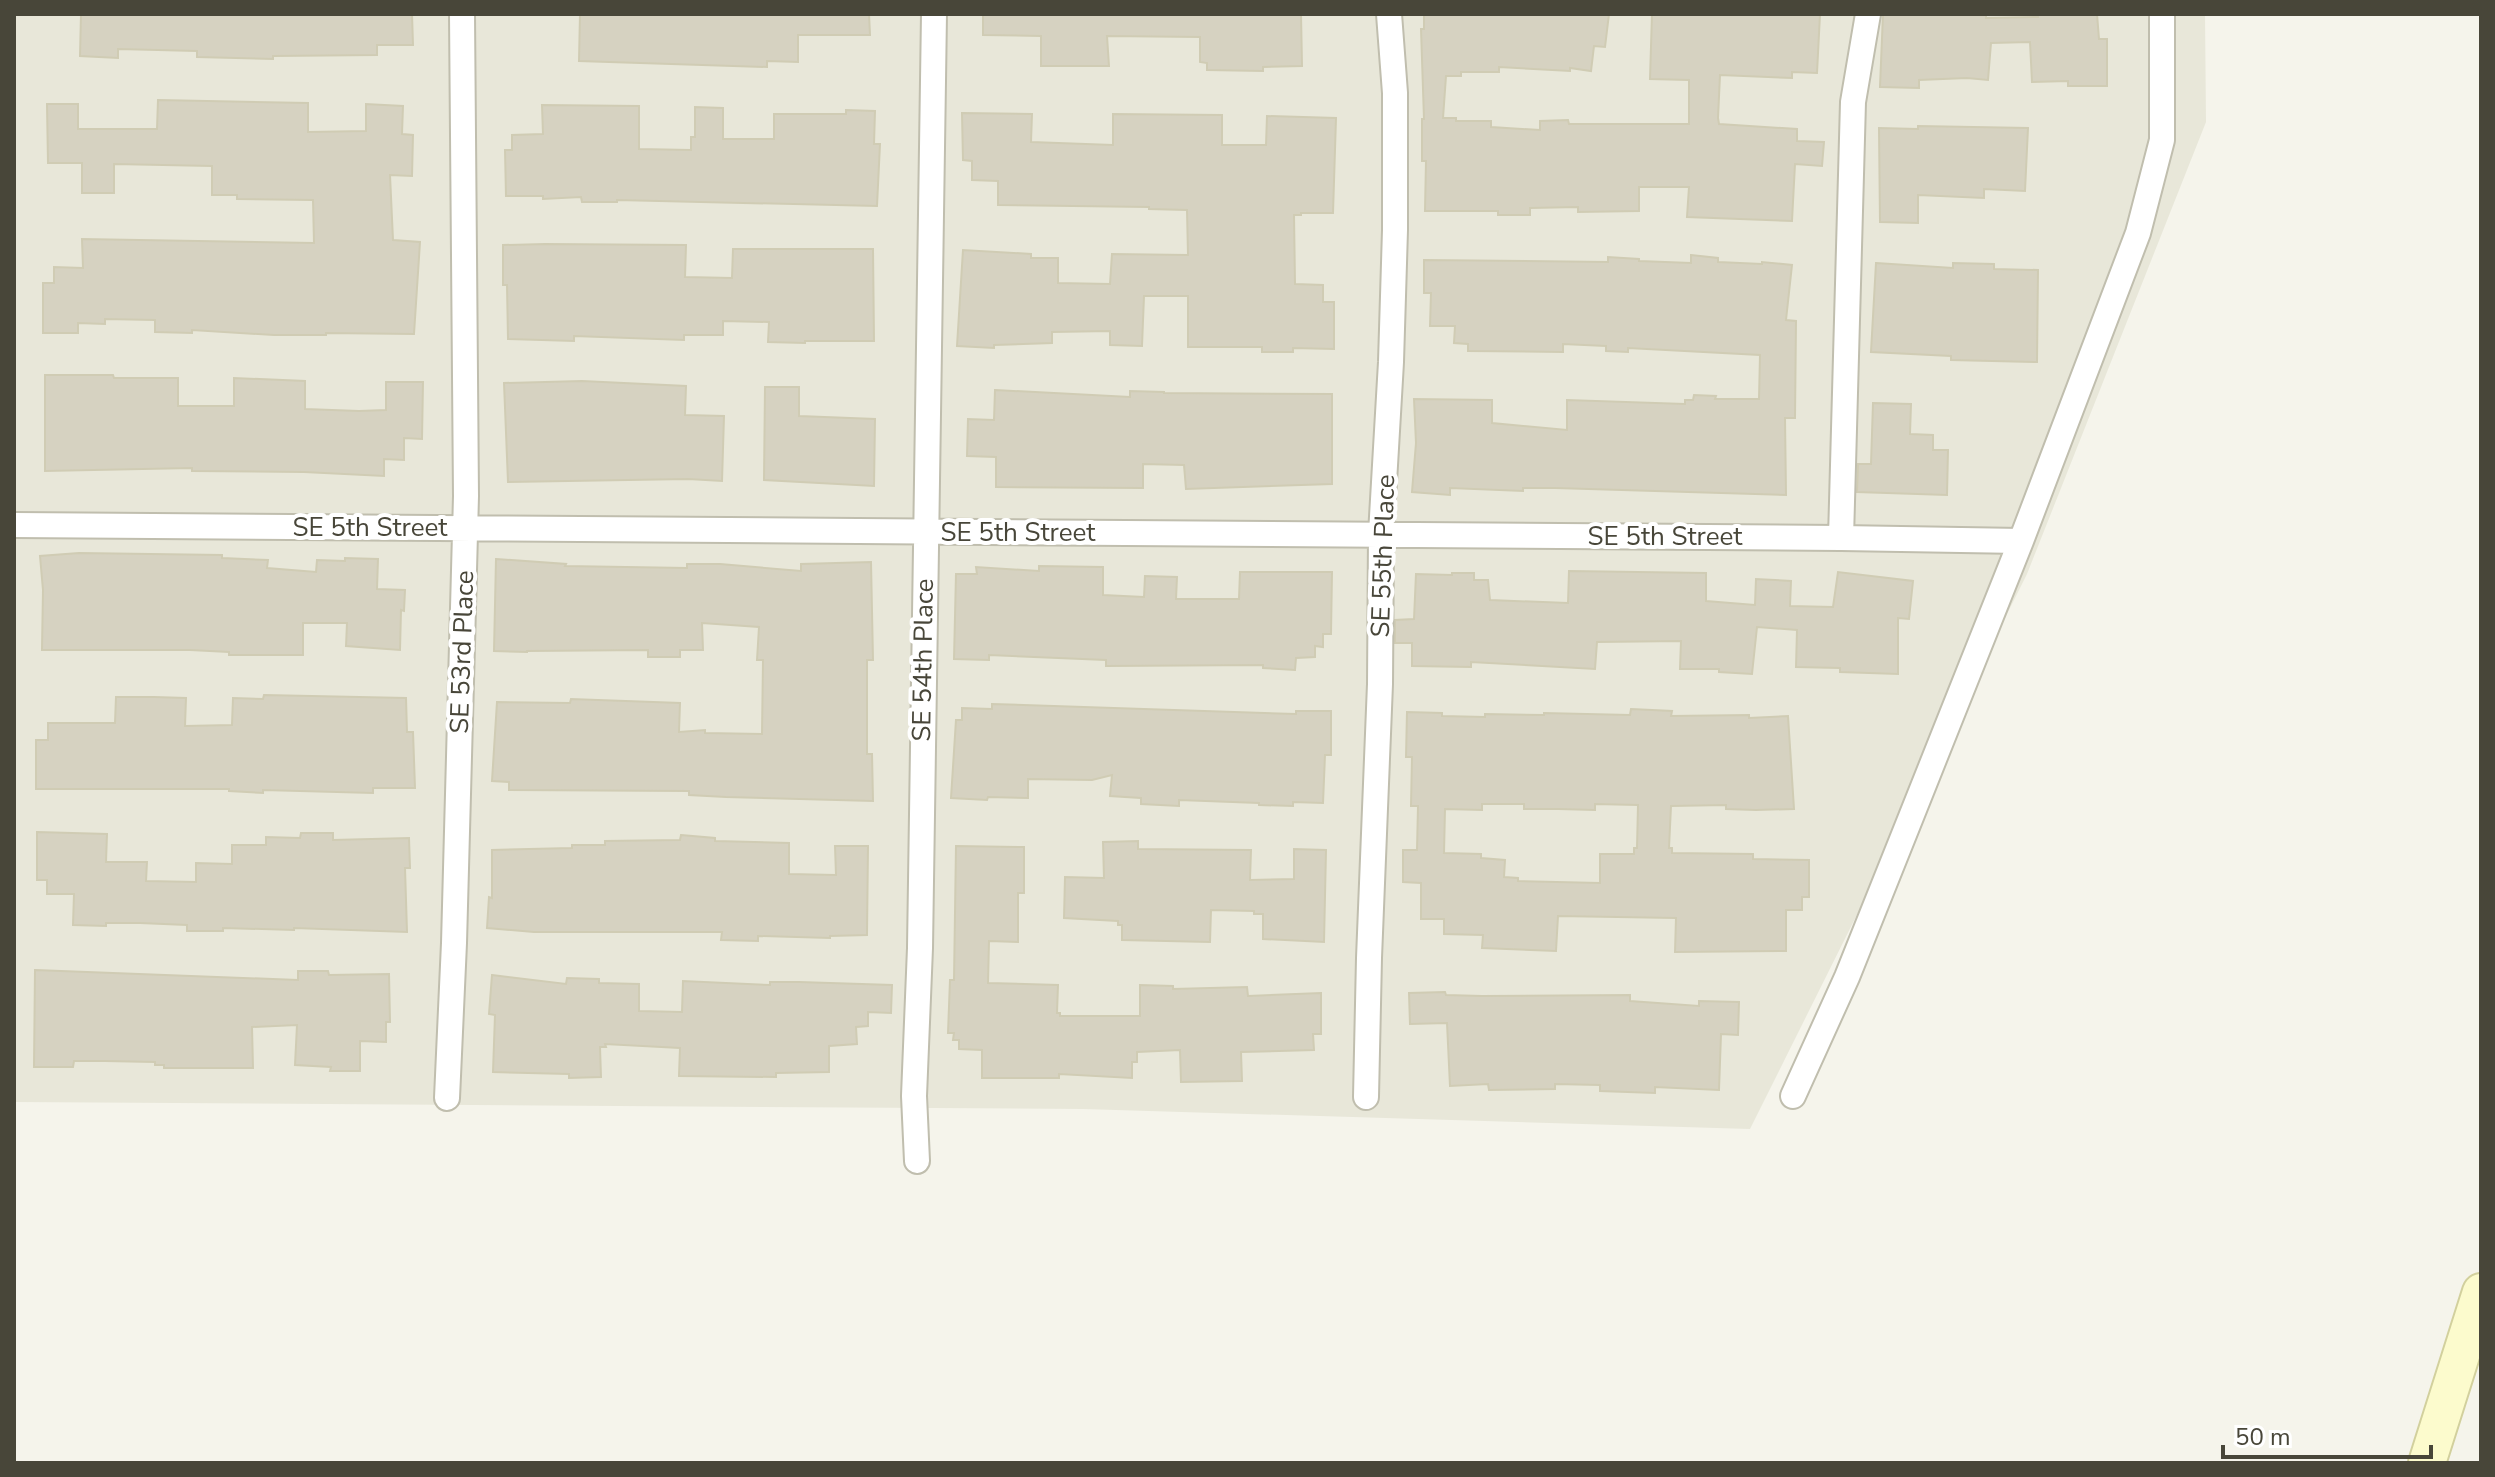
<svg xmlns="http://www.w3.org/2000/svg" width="2495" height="1477" font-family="'Nunito Sans',sans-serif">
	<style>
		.residential { fill: #e8e7d9 }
		.building { fill: #d6d2c1; stroke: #d0ccb4; stroke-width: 2; fill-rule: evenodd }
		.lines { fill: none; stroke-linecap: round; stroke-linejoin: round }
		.minor-casing { stroke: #c0beae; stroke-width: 28 }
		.secondary-casing { stroke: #d2d09d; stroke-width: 40 }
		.minor { stroke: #fff; stroke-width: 24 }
		.secondary { stroke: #fcfbcd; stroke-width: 36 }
		.labels { text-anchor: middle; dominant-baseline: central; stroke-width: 8; stroke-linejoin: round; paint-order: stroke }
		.street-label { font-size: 26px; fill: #484639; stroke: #fff }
	</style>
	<rect width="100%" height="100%" fill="#f5f4eb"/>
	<path class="residential" d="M14,14H2205L2206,122L2027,574L1750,1129L1083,1109L14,1102Z"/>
	<path class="building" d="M81,14H412L413,45H377V55L273,56V59L197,57V51L118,49V58L80,56Z
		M580,14H869L870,35H798V62L767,61V67L579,61Z
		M983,14H1301L1302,66L1263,67V71L1207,70V63L1200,62V37L1107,36L1109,66H1041V36L983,35Z
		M1424,14H1609L1605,47L1594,46L1591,71L1570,68V71L1499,67V72H1461V76H1446L1443,118H1456V121H1491V127L1540,130V121L1568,120L1569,124H1689V80L1650,79L1652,14H1820L1817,73L1792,72V78L1720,75L1718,118L1719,124L1797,129V141L1824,142L1822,166L1795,164L1792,221L1687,217L1689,187H1639V211L1578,212V207L1530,208V215H1498V211H1425L1426,161H1422V119H1424L1421,29H1424Z
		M1883,14H1986V18L2038,17V14H2097L2099,39H2107V86H2068V81L2032,82L2030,42L1991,43L1988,80L1967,78L1919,80V88L1880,87Z
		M158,100L308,103V132L366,131V104L403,106L402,134L413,135L412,176L390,175L393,240L420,242L414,334L326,333V335H274L192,330V333L155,332V320L105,319V324L78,323V333H43V283H54V267L83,268L82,239L314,243L313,200L237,199V195H212V166L114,164V193H82V163H48L47,104H78V129H157Z
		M542,105L639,106V149L691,150V137H695V107L723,108V139H774V114H846V110L875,111L874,144H880L877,206L617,200V202H582L581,197L543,199V196H506L505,150H512V135L543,134Z
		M962,113L1032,114L1031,142L1113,145V114L1222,115V145H1266L1267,116L1336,118L1333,213H1301V215H1294L1295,284L1323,285V302H1334V349L1293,348V352H1262V347H1188V296H1144L1142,346L1110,345V331L1052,332V343L994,345V348L957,346L963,250L1031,254V258H1058V283L1110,284L1112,254L1188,255L1187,210L1149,209V207L998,205V181L972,180V161L963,160Z
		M1918,126L2028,128L2025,191L1984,189V198L1918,195V223L1880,222L1879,128L1918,129Z
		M545,244L686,245L685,277L732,278L733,249H873L874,341H805V343L768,342L769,322L723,321V335H684V340L574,336V341L508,339L507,285H503V245Z
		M1691,255L1718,258V262L1762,264V262L1792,265L1786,320L1796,321L1795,418H1785L1786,495L1555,488H1523V491L1450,488V495L1412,492L1416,443L1414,399L1492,400V423L1567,430V400L1685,404V400H1693L1694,395L1716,396L1715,399H1759L1760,355L1628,348V352L1606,351V346L1563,344V352L1468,351V344L1454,343L1455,326H1430L1431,293H1424V260L1608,262V257L1639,259V261L1691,263Z
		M1876,263L1953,268V263L1994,264V269L2038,270L2037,362L1951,360V356L1871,352Z
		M45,375H113L114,378H178V406H234V378L305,381V409L359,411L386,410V382H423L422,439L404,438V460L384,459V476L304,472L192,471V468L45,471Z
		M582,381L686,386L685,415L724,416L722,481L688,479L508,482L504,383Z
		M765,387H799V416L875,419L874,486L764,480Z
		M995,390L1130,397V391L1164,392V393L1332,394V484L1186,489L1184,465L1143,464V488L996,487V457L967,456L968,419L994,420Z
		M1873,403L1911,404L1910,434L1933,435V450H1948L1947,495L1857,492L1858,464H1871Z
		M79,553L222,555V558L268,560L267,568L316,572L317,560L345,561V558L378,559L377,589L405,590L404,611L401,610L400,650L346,646L347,623H303V655H229V652L190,650H42L43,590L40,556Z
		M496,559L566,564L565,566L687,568V564H720L801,571V564L871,562L873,660H867V754H872L873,801L726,797L689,795V791L509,790V782L492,781L497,702L570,703L571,699L680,703L679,732L705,730V733L762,734L763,660H757L759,627L702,623L703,650H680V657H648V650L527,651V652L494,651Z
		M1039,566L1103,567V595L1144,597L1145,576L1177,577L1176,599H1239L1240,572H1332L1331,634H1323V647L1315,646V657L1296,658L1295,670L1263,668V665L1106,666V660L989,655V660L954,659L956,574H977L976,567L1039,571Z
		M1569,571L1706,573V601L1755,605L1756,579L1791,581L1790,606L1833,607L1838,572L1913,581L1909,619L1898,618V674L1840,672V668L1796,667L1797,630L1757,627L1752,674L1719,672V669H1680L1681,641L1597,642L1595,669L1471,662V667L1412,666V643H1395V620L1414,619L1416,574L1452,575V573H1474V580H1488L1490,600L1568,603Z
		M264,695L406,698L407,732H413L415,788H373V793L263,790V793L229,791V789H36V740H48V723H115L116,697H154L186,698L185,726L232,725L233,698L263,699Z
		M992,704L1296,714V711H1331V755H1325L1323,803L1293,802V806L1259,805V803L1179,800V806L1141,804V798L1110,796L1112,775L1092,780L1028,779V798L988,797L987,800L951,798L956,720H962V708L992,709Z
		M1631,709L1672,711L1671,716L1749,715V718L1788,716L1794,809L1756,810L1726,809V805L1671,806L1669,848H1672V853L1753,854V859L1809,860V897H1802V910H1786V951L1675,952L1676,918L1558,916L1556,951L1482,948L1483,935L1444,934V919H1421V883L1403,882V850H1417L1418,806H1411L1412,757H1406L1407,712L1442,713V716L1485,717V714L1544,715V713L1630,715ZM1482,804H1524V809H1558L1595,810V804L1638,805L1637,848H1634V854H1600V883L1518,881V878L1504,877L1505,860L1481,858V854L1444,853L1445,809L1482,810Z
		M37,832L107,834L106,862H147L146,881L196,882V863L232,864V845H266V837L300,838L301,833H333V840L409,838L410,868H405L407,932L294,928V930L223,928V931H187V925L140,923H106V926L73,925L74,894H47V880H37Z
		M681,835L715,838V841L789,843V874L836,875L835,846H868L867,935L830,936V938L758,936V941L721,940L722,932H534L487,928L489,897L492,898V850L572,848V845H605V841L680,840Z
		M1138,841V849L1251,850L1250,880L1294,879V849L1326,850L1324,942L1263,939V914H1254V911L1211,910L1210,942L1122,940V925H1118V921L1064,918L1065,877L1104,878L1103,842Z
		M956,846L1024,847V893H1018V942L989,941L988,983L1058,985L1057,1013H1060V1016H1140V985L1173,986V989L1247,987L1248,996L1321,993V1034H1313L1314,1050L1241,1052L1242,1081L1181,1082L1180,1050L1137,1052V1062H1132V1078L1059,1074V1078H982V1050L959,1049V1040H953L954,1033H948L950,980H954Z
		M35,970L298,980V971H328L329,975L389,974L390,1022H386V1042L360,1041V1071H330L331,1067L295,1065L297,1025L252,1027L253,1068H164V1065H155V1062L105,1061H74L73,1067H34Z
		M492,975L566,984L567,978L599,979V983L639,984V1011L682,1012L683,981L770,985V982H799L892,985L891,1013L868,1012V1026L856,1027L857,1044L829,1046V1072L776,1073V1077L679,1076L680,1048L605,1044L606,1047H600L601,1077L569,1078V1074L493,1072L495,1015L489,1014Z
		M1445,992L1446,995L1482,996L1630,995V1001L1699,1006V1001L1739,1002L1738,1035L1721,1034L1719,1090L1655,1087V1093L1600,1091V1085L1555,1084V1089L1489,1090L1488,1084L1450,1086L1447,1023L1410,1024L1409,993Z"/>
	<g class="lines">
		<g class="minor-casing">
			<path id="minor" d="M14,525L1841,538L2021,541
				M1841,538L1853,102L1868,14
				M1793,1096L1847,977L1911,817L2021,541L2138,233L2162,140V14
				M1366,1097L1369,958L1380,684L1381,534L1391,362L1395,230V93L1389,14
				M447,1098L454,943L466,496L462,14
				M917,1161L914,1096L920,948L934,14"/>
		</g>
		<g class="secondary-casing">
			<path id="secondary" d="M2427,1463L2481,1292"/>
		</g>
		<use href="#minor" class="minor"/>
		<use href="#secondary" class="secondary"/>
	</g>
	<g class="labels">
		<g class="street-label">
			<text x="370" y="527">SE 5th Street</text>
			<text x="1018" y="532">SE 5th Street</text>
			<text x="1665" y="536">SE 5th Street</text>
			<text transform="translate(1383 556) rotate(-88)">SE 55th Place</text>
			<text transform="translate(462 652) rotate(-88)">SE 53rd Place</text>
			<text transform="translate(923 660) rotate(-89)">SE 54th Place</text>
		</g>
	</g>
	<rect width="2495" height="1477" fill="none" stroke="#484639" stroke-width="32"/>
	<path d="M2223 1445v12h208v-12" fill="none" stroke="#484639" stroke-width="4"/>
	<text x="2235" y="1445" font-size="24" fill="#484639" stroke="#ffffff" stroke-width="6" paint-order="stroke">50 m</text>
</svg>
